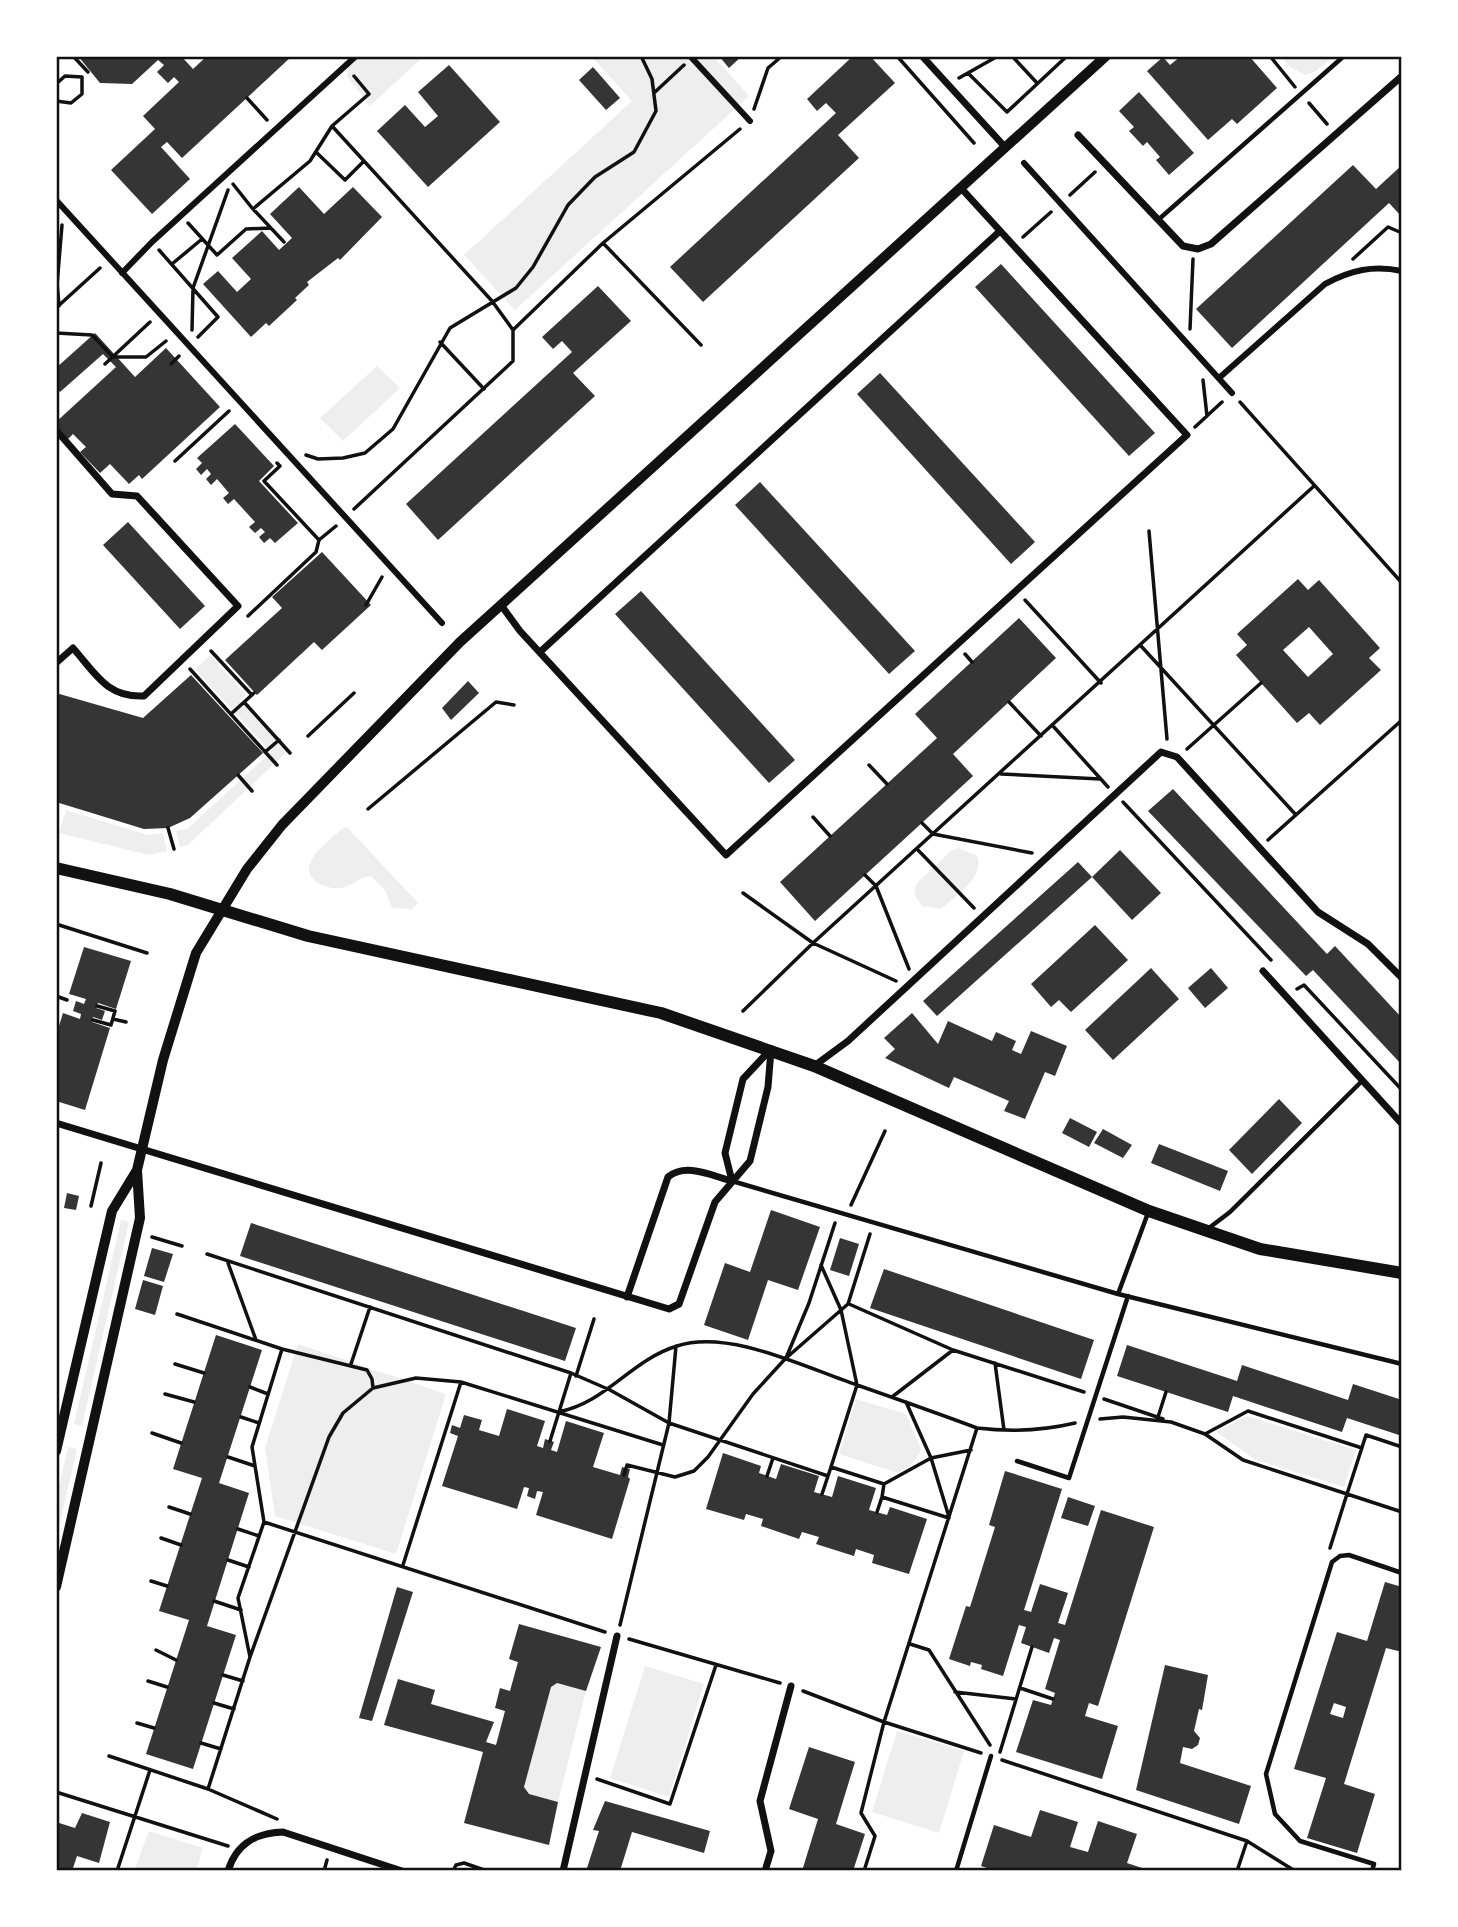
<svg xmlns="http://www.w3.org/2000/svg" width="1458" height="1927" font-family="'Zilla Slab',serif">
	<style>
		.green { fill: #eee }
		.building { fill: #353535; fill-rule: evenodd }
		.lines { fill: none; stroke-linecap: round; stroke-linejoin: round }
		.path { stroke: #111; stroke-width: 3.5 }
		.service { stroke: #111; stroke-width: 4.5 }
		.pedestrian { stroke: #111; stroke-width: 6 }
		.minor { stroke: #111; stroke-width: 7 }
		.tertiary { stroke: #111; stroke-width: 10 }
		.secondary { stroke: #111; stroke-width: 12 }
		.neatline { fill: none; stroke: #111; stroke-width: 2.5 }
	</style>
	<rect width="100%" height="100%" fill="#fff"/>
	<path class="green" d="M349,56H424L370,106L347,76Z
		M591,56H713L749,96L515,310L464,255L632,101Z
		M1280,56H1334L1316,71L1305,75L1290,67Z
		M377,366L400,388L343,441L320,418Z
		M210,655L246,695L240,701L287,752L188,845L180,847L176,831L187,829L271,752L195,669Z
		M66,810L148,835L163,833L167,851L149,855L59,833Z
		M347,827L418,903L412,909L392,908L385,890L371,876C360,876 352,887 340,888C332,889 321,886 314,880C296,863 331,839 343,828Z
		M959,848L977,856C985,878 956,895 941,909L922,906L914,894L917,883L952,850Z
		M121,1220L129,1222L82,1426L74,1424Z
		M298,1344L446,1394L396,1554L275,1516L265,1448Z
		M856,1399L906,1414L921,1449C917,1461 909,1467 898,1473L839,1454Z
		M1247,1416L1356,1450L1344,1487L1256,1460L1216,1432Z
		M68,1447L77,1449L56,1540V1500Z
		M645,1666L704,1684L669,1797L610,1778Z
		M557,1683L586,1691L558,1802L529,1794L524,1787L551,1687Z
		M897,1731L964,1751L939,1833L872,1812Z
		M149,1831L203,1848L196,1871H134Z"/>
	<path class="building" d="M78,56H181L193,69L207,56H292L182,158L167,142L161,147L190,179L152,214L111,170L155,129L143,116L179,82L174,77L168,83L157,72L164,65L158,60L132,84L100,83Z
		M719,56H742L729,68Z
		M853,56H870L895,83L838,135L859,158L703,302L670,267L836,113L826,103L817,111L807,99Z
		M1181,56H1249L1277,88L1237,124L1232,119L1208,140L1147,71L1163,57L1170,65Z
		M449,65L500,122L428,187L377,131L405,105L425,127L438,116L418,92Z
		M593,67L620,98L606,110L579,80Z
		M1139,92L1194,153L1169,175L1156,160L1160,157L1147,142L1143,146L1129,131L1134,127L1119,111Z
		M1353,165L1376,189L1402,165V217L1389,203L1232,348L1196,309Z
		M299,187L324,214L353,187L382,217L340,260L338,258L307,282L309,285L295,298L297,300L269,326L266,323L251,337L203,284L218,271L237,292L251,279L232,258L262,231L279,250L292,238L270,214Z
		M1001,264L1155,433L1129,456L975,287Z
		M598,286L631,321L573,373L595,396L438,540L406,504L572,352L562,341L553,349L542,337Z
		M95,333L135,377L166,348L220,407L142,479L139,475L129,484L110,464L100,473L80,452L86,447L73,434L68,439L56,426V422L116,367L103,354L60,392L56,387V368Z
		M880,373L1035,542L1011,564L857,394Z
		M235,424L274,466L259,481L298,523L275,543L270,538L264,543L259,537L265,532L261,528L255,533L249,527L255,522L234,499L228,504L223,498L229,493L217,479L211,485L206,479L211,474L207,469L201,475L196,469L202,463L197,458Z
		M760,482L915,651L889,674L735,505Z
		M128,522L205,606L180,629L103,545Z
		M322,552L371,605L322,650L314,642L257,695L225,660L282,608L272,597Z
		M1298,579L1308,590L1319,580L1380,648L1369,658L1381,670L1320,725L1309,713L1297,723L1236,655L1247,645L1237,634ZM1309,627L1333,654L1308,677L1283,650Z
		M641,591L795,760L769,783L615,614Z
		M1019,618L1056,658L953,754L973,776L815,921L780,882L937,738L915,714Z
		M191,675L263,753L190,818L168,828L144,829L56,802V693L143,718Z
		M468,681L479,693L451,720L442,708Z
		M1173,789L1327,954L1335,946L1402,1018V1065L1313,970L1306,976L1148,811Z
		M1120,850L1161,893L1132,920L1092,877L937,1016L923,1001L1078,862L1092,877Z
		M1095,925L1128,960L1071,1012L1059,1000L1051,1007L1031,984Z
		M84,947L131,961L116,1009L98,1003L96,1008L105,1011L102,1020L93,1017L92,1022L110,1028L85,1110L56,1101V1036L63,1013L80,1019L81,1014L73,1011L76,1001L84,1004L86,999L69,994Z
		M1151,968L1179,999L1113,1060L1085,1030Z
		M1211,968L1228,988L1205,1008L1188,988Z
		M912,1013L938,1044L948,1021L992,1041L996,1032L1016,1041L1012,1050L1021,1054L1031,1031L1067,1046L1055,1076L1045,1072L1025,1119L1004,1111L1009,1101L954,1077L949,1088L885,1058L895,1049L884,1038Z
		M1279,1099L1302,1123L1252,1174L1229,1150Z
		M1070,1118L1097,1132L1089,1147L1062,1133Z
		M1103,1129L1132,1145L1123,1158L1094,1143Z
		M1159,1144L1228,1171L1220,1191L1151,1163Z
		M67,1193L79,1196L76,1210L64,1208Z
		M771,1210L820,1227L798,1290L768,1280L748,1340L704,1325L725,1263L750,1272Z
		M251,1223L576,1328L565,1361L240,1256Z
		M840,1238L859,1244L849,1276L830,1270Z
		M152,1248L173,1254L164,1282L144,1276Z
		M884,1269L1094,1340L1081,1379L870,1308Z
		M143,1280L163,1286L155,1315L135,1309Z
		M216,1335L262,1350L219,1483L249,1493L207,1626L236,1635L193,1769L146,1754L189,1620L159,1611L202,1478L173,1469Z
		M1127,1345L1237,1381L1242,1365L1348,1400L1353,1384L1402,1400V1436L1347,1418L1342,1432L1233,1396L1228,1412L1117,1376Z
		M507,1409L545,1421L537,1446L543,1448L545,1439L554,1442L551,1450L557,1452L566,1421L604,1433L593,1467L620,1475L622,1467L630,1469L628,1477L630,1479L612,1539L536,1515L543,1492L537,1491L535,1499L527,1496L529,1488L524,1487L517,1509L442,1486L458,1436L450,1433L452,1425L460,1428L464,1415L482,1420L479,1430L499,1436Z
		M723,1453L761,1466L759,1473L776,1479L781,1464L819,1476L814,1492L832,1497L838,1476L876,1488L869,1510L887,1515L890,1507L927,1519L909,1574L872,1563L874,1555L856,1549L854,1556L816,1544L819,1537L802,1532L799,1539L761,1526L763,1519L746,1514L744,1520L706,1509Z
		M1005,1471L1062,1489L1024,1610L1031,1612L1040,1584L1068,1593L1058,1623L1065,1625L1101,1510L1154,1527L1098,1706L1089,1703L1085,1716L1118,1726L1102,1779L1016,1752L1033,1700L1051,1705L1055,1693L1045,1689L1060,1640L1054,1638L1049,1653L1021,1643L1026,1627L1019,1625L1003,1676L981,1669L982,1665L971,1662L970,1666L949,1659L966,1606L970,1607L995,1527L989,1525Z
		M1068,1497L1095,1506L1088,1526L1061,1518Z
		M1385,1582L1402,1587V1652L1386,1648L1344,1784L1375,1794L1357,1853L1307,1838L1326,1778L1294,1769L1337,1632L1367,1641ZM1334,1703L1346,1707L1343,1718L1330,1714Z
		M397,1587L413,1592L372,1721L359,1718Z
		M519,1624L601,1647L586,1691L557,1683L551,1687L524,1787L529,1794L558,1802L549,1845L464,1823L483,1752L384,1725L398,1679L435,1690L431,1704L494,1722L486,1742L496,1745L505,1711L495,1708L500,1688L510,1691L518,1662L509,1659Z
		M1165,1665L1208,1675L1202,1710L1199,1709L1194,1731L1200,1738L1198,1745L1192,1749L1183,1747L1180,1763L1251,1786L1239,1824L1136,1790Z
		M809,1747L855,1762L836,1824L865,1834L853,1871H802L818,1819L789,1809Z
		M605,1801L710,1831L704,1853L632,1832L620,1871H586L599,1831L593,1830Z
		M1040,1810L1078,1822L1070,1847L1088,1852L1098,1821L1137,1834L1127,1863L1151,1871H996L981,1866L994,1825L1031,1837Z
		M82,1813L110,1822L99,1863L77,1856L72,1871H56V1822L75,1828Z"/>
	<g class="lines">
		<path class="path" d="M73,56L88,72
			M897,56L974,143
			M1012,56L1037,83
			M1270,56L1295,87
			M968,73L1007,112L1067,56
			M354,76L369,94L332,126L492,301L513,330
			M959,78L998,56
			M56,84L65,76L82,77V94L71,103L56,101
			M655,92L684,65
			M247,98L267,120
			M1309,103L1327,124
			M754,109L768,68L782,56
			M317,153L345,180L363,162
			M233,184L252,208
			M1070,195L1095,172
			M188,223L217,255L246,229L271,228
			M1023,237L1051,212
			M284,242L253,209L310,161L332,126
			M603,243L701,345
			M159,250L218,317L198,337
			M1353,259L1388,227L1402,233
			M172,264L202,239
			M57,283L59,306
			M57,285L62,225
			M56,308L100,268
			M1190,329L1193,259
			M192,330L193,288L228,190
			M56,333L92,335L113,357H146L166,341
			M440,342L484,389
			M105,364L150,322
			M171,364L179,356
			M1203,380L1207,416
			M1240,402L1402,583
			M1195,427L1222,402
			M306,455L318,459L343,458L365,453L393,429L450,328L516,288L533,267L568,205L595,177L634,152L656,111L652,79L641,56
			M175,461L229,411
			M277,463L280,466L264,481L319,540
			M354,509L513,361V330L603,243L740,129
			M1149,531L1167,739
			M1025,600L1101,683
			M366,605L382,577
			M248,616L316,552L319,540L336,526
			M1141,646L1296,815
			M211,651L252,695
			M965,654L972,662
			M190,669L277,765
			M244,702L290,753
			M1009,702L1041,736
			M231,714L254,693
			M1053,726L1108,787
			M308,736L354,693
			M1187,749L1261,683
			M265,752L279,740
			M869,765L887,784
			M1001,774L1100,779
			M238,775L252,791
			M1123,802L1271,960
			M368,809L496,702L514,705
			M813,817L830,836
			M922,823L933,834L1032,853
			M168,828L174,849
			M1268,840L1402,720
			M917,849L974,908
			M865,875L876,886L909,969
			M743,893L813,943L896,981
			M56,924L147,953
			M1297,989L1304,985L1402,1090
			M56,996L67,1000
			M743,1011L813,943L1314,486
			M113,1019L126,1022
			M93,1020L111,1025L115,1011L97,1006
			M851,1205L885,1131
			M91,1206L101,1163
			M152,1237L182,1246
			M207,1254L571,1373L610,1390L669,1423L828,1476L831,1467L884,1484L931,1458L971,1450
			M228,1263L256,1340
			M821,1265L841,1310L857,1385L831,1467
			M849,1304L953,1350L1084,1392
			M177,1314L282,1349L367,1370L372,1379L373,1388
			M786,1358L809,1303L835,1223
			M995,1363L1004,1430
			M175,1364L204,1373
			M351,1364L370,1307
			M576,1376L594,1319
			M250,1387L268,1394
			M165,1394L194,1402
			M892,1397L953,1350
			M1104,1399L1163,1419
			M906,1402L931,1458L949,1517
			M558,1412C606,1403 631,1360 677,1346C730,1329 806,1368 857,1385C897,1399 937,1413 977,1428C1011,1432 1042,1431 1075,1423
			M241,1417L259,1423
			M1158,1417L1166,1392
			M1100,1419L1123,1417L1171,1422
			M1171,1422L1205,1434
			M152,1433L181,1443
			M550,1441L571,1373
			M1362,1448L1248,1411L1205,1434L1243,1460L1347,1494L1366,1435L1402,1447
			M228,1457L255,1466
			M624,1475L627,1465L675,1477L694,1471L708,1457L753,1394L785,1359L848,1304L870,1234
			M767,1476L773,1458
			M884,1484L882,1497L949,1518
			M822,1494L828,1476
			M169,1507L190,1514
			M877,1512L882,1497
			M264,1522L605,1632
			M238,1529L259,1536
			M161,1538L181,1545
			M1330,1548L1347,1494L1402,1512
			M228,1560L249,1567
			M403,1565L461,1382
			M151,1581L167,1586
			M214,1601L241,1610
			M620,1625L669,1423L676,1346
			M629,1639L780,1683
			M910,1644L929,1650L990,1745
			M156,1650L176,1660
			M250,1657L329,1437L343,1413L373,1388L416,1378L461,1382L663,1445
			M223,1675L243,1681
			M148,1681L167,1687
			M1020,1688L1053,1699
			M803,1691L884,1722L981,1753
			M955,1692L1016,1699
			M214,1703L234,1709
			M137,1723L154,1728
			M201,1743L221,1749
			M1000,1752L1032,1647
			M109,1756L208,1789L277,1819
			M1002,1760L1247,1841L1295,1871
			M597,1779L670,1804L716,1665
			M208,1789L250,1657L238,1598L264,1522L252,1447L282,1349
			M56,1792L228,1846
			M117,1871L150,1770
			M324,1871L327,1860
			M453,1871L456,1865L464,1863L487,1871
			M864,1871L875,1836L861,1813L884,1722L977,1428
			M1237,1871L1247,1841"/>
		<path class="service" d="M1158,220L1344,56
			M732,1181L1118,1294L1402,1364
			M1209,1228L1230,1212L1362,1081
			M1118,1294L1148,1213
			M1017,1461L1069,1478L1128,1296
			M956,1871L991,1756
			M1372,1871L1374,1864L1300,1841L1275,1814L1266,1774L1332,1562L1340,1556L1349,1555L1402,1573"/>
		<path class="pedestrian" d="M690,56L750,121
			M1024,163L1232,393
			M56,200L442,623
			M122,273L152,242L356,56
			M1219,378L1325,284C1351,270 1373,265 1402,271"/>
		<path class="minor" d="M922,56L1005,147
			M1078,135L1183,246L1198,249L1211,244L1402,76
			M56,430L112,494L137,496L238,606L144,696C107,698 95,673 73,648L56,663
			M501,605L520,631L726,855L1187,435L960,187
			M540,652L1000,231
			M1263,971L1402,1124
			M814,1066L848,1041L1161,752L1177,757L1318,912L1368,944L1402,978
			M56,1123L669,1309L679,1304L715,1202L750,1161L768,1087L771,1050
			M732,1181L725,1153L743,1079L771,1049
			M627,1297L668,1177C686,1162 712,1176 732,1181
			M228,1871C236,1844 255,1833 283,1832L402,1871
			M563,1871L617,1636
			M765,1871L771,1851L760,1801L791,1686"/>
		<path class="tertiary" d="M56,1451L112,1211L137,1170
			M56,1587L140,1218L137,1170L163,1060L196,953L247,869L282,825L460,642L1106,56"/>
		<path class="secondary" d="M56,868L170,894L308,936L661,1013L814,1066L1149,1211L1260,1249L1402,1273"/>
	</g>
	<rect width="1458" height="1927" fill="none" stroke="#ffffff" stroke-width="116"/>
	<rect x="58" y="58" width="1342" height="1811" class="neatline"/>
</svg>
